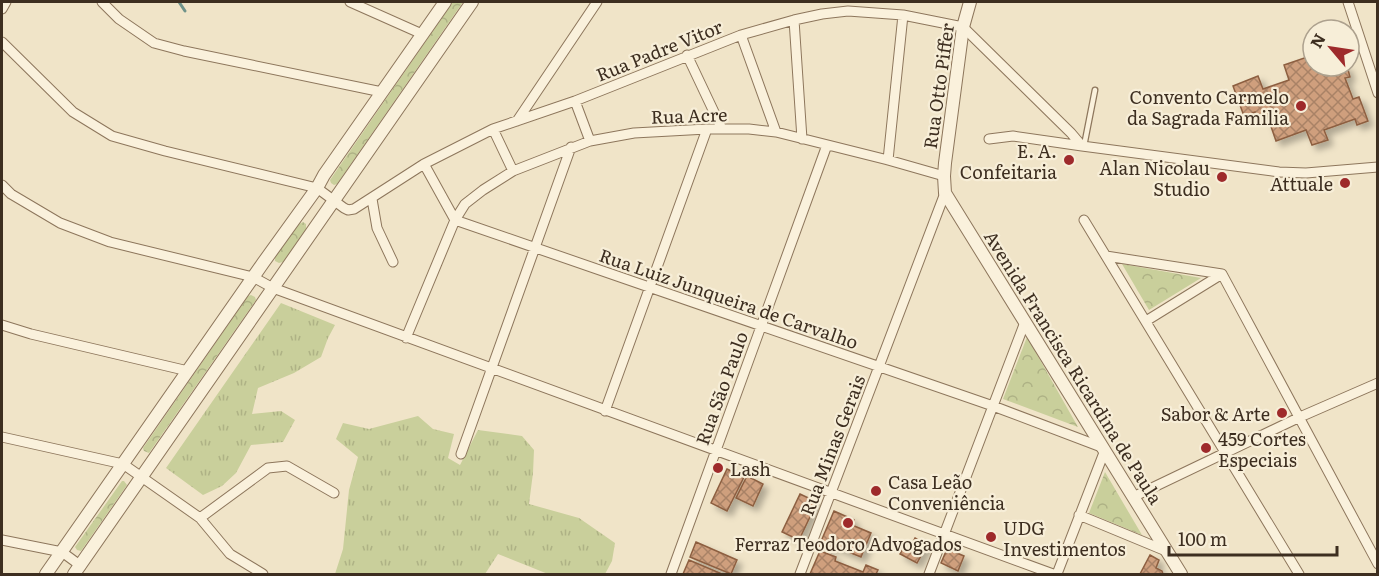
<svg xmlns="http://www.w3.org/2000/svg" width="1379" height="576" font-family="Literata,serif">
	<style>
		.grass { fill: url(#grass-tufts) }
		.park { fill: url(#park-crowns) }
		.lines { fill: none; stroke-linecap: round; stroke-linejoin: round }
		.stream { stroke: #6f938a; stroke-width: 3 }
		.building { fill: url(#building-cross-hatch); stroke: #8d5f41; stroke-width: 1.5; filter: url(#shadow) }
		.service-casing { stroke: #8d765c; stroke-width: 7 }
		.minor-casing { stroke: #8d765c; stroke-width: 11 }
		.tertiary-casing { stroke: #8d765c; stroke-width: 14 }
		.service { stroke: #faf1dc; stroke-width: 4.5 }
		.minor { stroke: #faf1dc; stroke-width: 9 }
		.tertiary { stroke: #faf1dc; stroke-width: 12 }
		.poi-dot { fill: #9e2a2b; stroke: #f7eed8; stroke-width: 2 }
		.labels { text-anchor: middle; dominant-baseline: central; stroke-width: 4.5; stroke-linejoin: round; paint-order: stroke }
		.street-label { font-size: 18px; fill: #3d2e20; stroke: #f7eed8 }
		.poi-label { font-size: 18px; fill: #3d2e20; stroke: #f7eed8; text-anchor: end }
	</style>
	<defs>
		<pattern id="grass-tufts" width="24" height="20" patternUnits="userSpaceOnUse" patternTransform="scale(1.5)"><rect width="24" height="20" fill="#c9cf9b"/><path d="M3 7l-1-3M5 7V3M7 7l1-3M15 17l-1-3M17 17v-4M19 17l1-3" fill="none" stroke="#aeb285"/></pattern>
		<pattern id="park-crowns" width="20" height="18" patternUnits="userSpaceOnUse" patternTransform="scale(1.5)"><rect width="20" height="18" fill="#c9cf9b"/><path d="M2 6a3 3 0 1 1 6 0M12 15a3 3 0 1 1 6 0" fill="none" stroke="#aeb285"/></pattern>
		<pattern id="building-cross-hatch" width="8" height="8" patternUnits="userSpaceOnUse" patternTransform="scale(1.5)"><rect width="8" height="8" fill="#cf9f7d"/><path d="M0 0l8 8M0 8l8-8" fill="none" stroke="#a98266"/></pattern>
		<filter id="shadow"><feDropShadow dx="5" dy="5" stdDeviation="3" flood-color="#0004"/></filter>
	</defs>
	<rect width="100%" height="100%" fill="#f0e4c8"/>
	<path class="grass" d="M281,303L335,325L328,338L321,357L294,373L258,388L252,414L281,411L295,420L283,442L251,445L236,473L222,486L203,495L166,468Z
		M418,416L433,429L454,434L448,458L460,465L478,430L522,436L534,450L533,473L529,504L579,518L615,543L612,561L605,574H548L498,554L485,574H335L343,549L349,490L358,457L336,439L343,423L369,429Z"/>
	<path class="park" d="M453,2H463L337,184L334,185L331,183L330,180Z
		M303,222L306,224V229L283,262L279,263L275,261V257L297,225Z
		M1122,264L1201,278L1149,310Z
		M251,295L255,297L256,300L149,453L144,451L143,448L248,296Z
		M1027,337L1078,427L1003,399Z
		M1105,472L1142,535L1089,513Z
		M122,481H124L127,485L81,551L77,550L75,547Z"/>
	<g class="lines">
		<path class="stream" d="M179,2L185,11"/>
	</g>
	<path class="building" d="M1313,55V66H1347L1350,77L1345,78L1353,99L1359,97L1368,121L1357,125L1355,119L1324,130L1328,140L1312,145L1306,130L1276,141L1266,112L1256,116L1255,112L1244,116L1233,86L1258,76L1263,89L1289,80L1284,65Z
		M727,469L744,477L727,511L711,503Z
		M747,476L763,484L753,506L736,498Z
		M800,494L817,502L799,540L782,532Z
		M834,511L854,520L852,525L871,533L861,557L831,545L829,550L819,546Z
		M915,538L927,545L917,563L900,554L904,547L909,550Z
		M696,542L737,560L731,574L690,557Z
		M947,549L964,556L958,571L941,563Z
		M820,551L836,557L835,561L863,572L866,565L878,570L876,574H810Z
		M1150,555L1159,560L1156,568L1162,571L1163,574H1140Z
		M689,560L722,574H683Z"/>
	<g class="lines">
		<g class="service-casing">
			<path id="service" d="M1084,146L1095,90"/>
		</g>
		<g class="minor-casing">
			<path id="minor" d="M102,2L119,19L154,43L184,51L382,92
				M350,2L422,34
				M1348,2L1378,93
				M2,9L6,2
				M794,20L802,139
				M741,35L776,132
				M2,42L73,112L112,136L165,151L317,188L344,208L348,210L354,209L424,164L493,129L575,101L741,35L794,20L822,14L848,11L903,15L963,27L1071,133L1082,146L1279,172L1306,173L1378,167
				M687,55L722,129
				M575,101L590,141
				M517,121L597,2
				M493,129L513,171
				M989,139L1013,136L1082,146
				M888,160L903,15
				M424,164L455,220
				M2,185L11,194L60,223L110,242L253,277L273,288L1053,574
				M372,199L377,228L393,262
				M455,220L993,406L1104,448
				M1084,220L1299,574
				M1106,256L1222,274
				M1222,274L1378,564
				M1146,321L1222,274
				M2,325L31,334L188,371
				M406,338L455,220L465,204L483,190L513,171L590,141L634,133L707,129H749L776,132L888,160L944,176
				M605,411L707,129
				M2,437L123,464L200,518L230,554L263,574
				M461,454L571,147
				M1133,497L1300,417L1378,383
				M1079,515L1166,551
				M200,518L268,468L287,466L334,493
				M2,540L62,552L81,566
				M671,574L827,145
				M800,574L945,193
				M929,574L1025,322
				M1057,574L1105,450"/>
		</g>
		<g class="tertiary-casing">
			<path id="tertiary" d="M970,2L963,27L945,163L944,176L945,193L1181,574
				M46,574L263,263L317,188L324,175L445,2
				M74,574L472,2"/>
		</g>
		<use href="#service" class="service"/>
		<use href="#minor" class="minor"/>
		<use href="#tertiary" class="tertiary"/>
	</g>
	<g class="poi-dot">
		<circle cx="1301" cy="106" r="6"/>
		<circle cx="1069" cy="160" r="6"/>
		<circle cx="1222" cy="177" r="6"/>
		<circle cx="1345" cy="183" r="6"/>
		<circle cx="1282" cy="413" r="6"/>
		<circle cx="1206" cy="448" r="6"/>
		<circle cx="718" cy="468" r="6"/>
		<circle cx="876" cy="491" r="6"/>
		<circle cx="848" cy="523" r="6"/>
		<circle cx="991" cy="537" r="6"/>
	</g>
	<g class="labels">
		<g class="street-label">
			<text transform="translate(659 50) rotate(-22)">Rua Padre Vitor</text>
			<text transform="translate(938 86) rotate(-82)">Rua Otto Piffer</text>
			<text transform="translate(689 115) rotate(-2)">Rua Acre</text>
			<text transform="translate(729 298) rotate(19)">Rua Luiz Junqueira de Carvalho</text>
			<text transform="translate(1074 367) rotate(58)">Avenida Francisca Ricardina de Paula</text>
			<text transform="translate(721 388) rotate(-70)">Rua São Paulo</text>
			<text transform="translate(832 445) rotate(-69)">Rua Minas Gerais</text>
		</g>
		<g class="poi-label">
			<text x="1289" y="96">Convento Carmelo<tspan x="1289" dy="21">da Sagrada Familia</tspan></text>
			<text x="1057" y="150">E. A.<tspan x="1057" dy="21">Confeitaria</tspan></text>
			<text x="1210" y="167">Alan Nicolau<tspan x="1210" dy="21">Studio</tspan></text>
			<text x="1333" y="183">Attuale</text>
			<text x="1270" y="413">Sabor &amp; Arte</text>
			<text x="1218" y="438" text-anchor="start">459 Cortes<tspan x="1218" dy="21">Especiais</tspan></text>
			<text x="730" y="468" text-anchor="start">Lash</text>
			<text x="888" y="481" text-anchor="start">Casa Leão<tspan x="888" dy="21">Conveniência</tspan></text>
			<text x="1003" y="527" text-anchor="start">UDG<tspan x="1003" dy="21">Investimentos</tspan></text>
			<text x="848" y="543" text-anchor="middle">Ferraz Teodoro Advogados</text>
		</g>
	</g>
	<rect width="1379" height="576" fill="none" stroke="#3d2e20" stroke-width="6"/>
	<g transform="translate(1331 48) rotate(299)"><circle r="28" fill="#f7eed8" stroke="#ada18e" stroke-width="1.5"/>
	<path d="M0-4.5L10 22L0 15L-10 22Z" fill="#9e2a2b"/>
	<text y="-9" font-size="16" font-weight="bold" text-anchor="middle" fill="#3d2e20">N</text>
	</g>
	<path d="M1169 546v9h168v-9" fill="none" stroke="#3d2e20" stroke-width="3"/>
	<text x="1178" y="546" font-size="18" fill="#3d2e20" stroke="#f7eed8" stroke-width="4.5" paint-order="stroke">100 m</text>
</svg>
